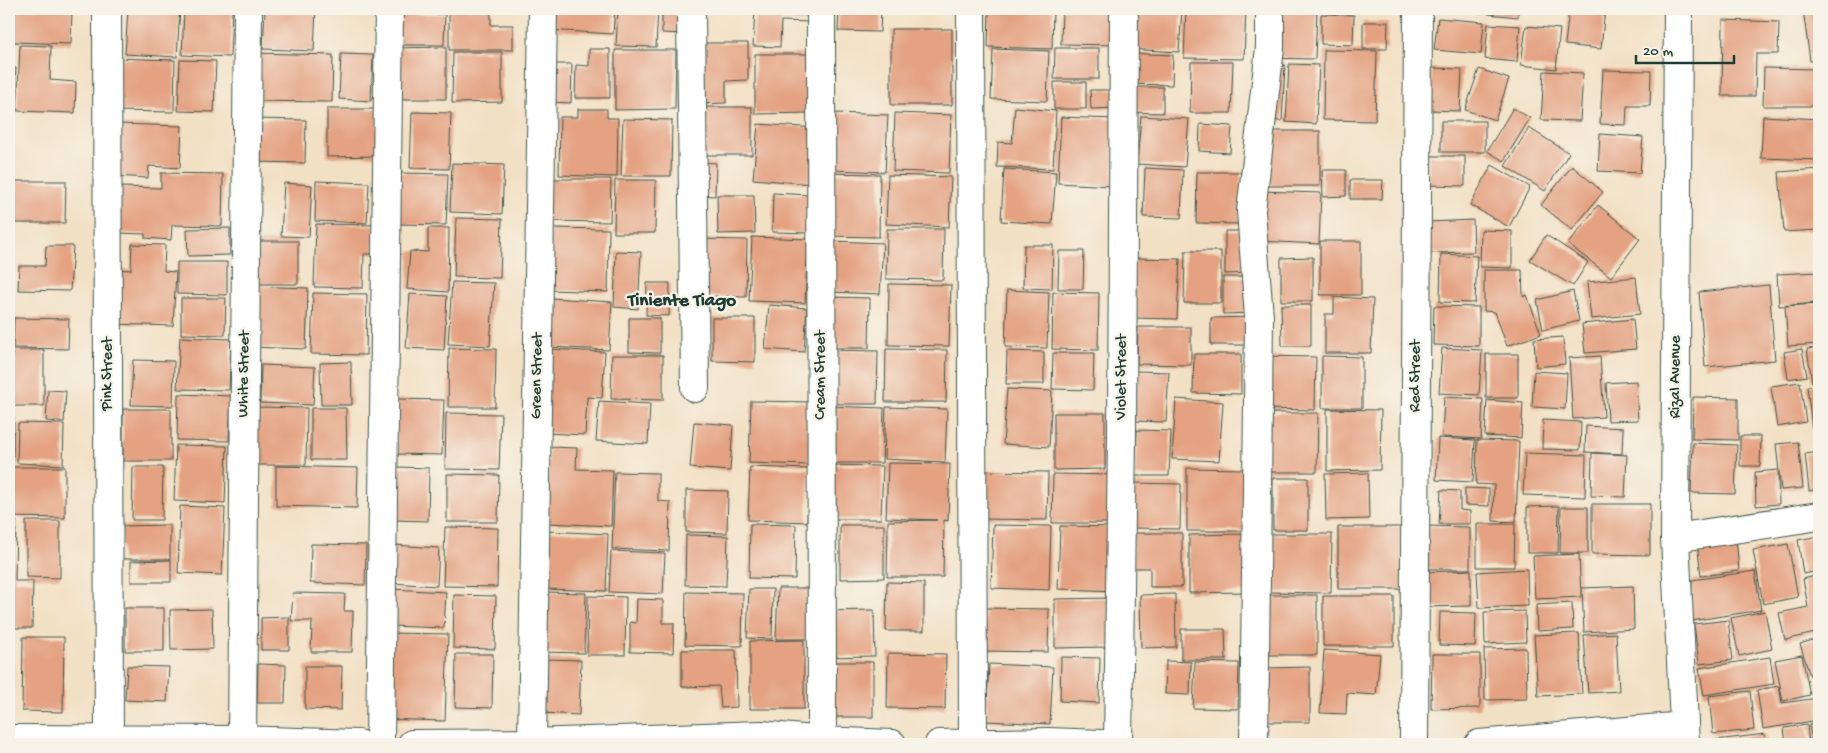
<svg xmlns="http://www.w3.org/2000/svg" width="1828" height="753" font-family="'Gochi Hand',sans-serif">
	<style>
		.building { fill: #e4a282 }
		.lines { fill: none; stroke-linecap: round; stroke-linejoin: round }
		.minor-casing { stroke: #3f554a; stroke-width: 30 }
		.secondary-casing { stroke: #3f554a; stroke-width: 30 }
		.minor { stroke: #fff; stroke-width: 28 }
		.secondary { stroke: #fff; stroke-width: 28 }
		.labels { text-anchor: middle; dominant-baseline: central; stroke-width: 4.5; stroke-linejoin: round; paint-order: stroke }
		.street-label { font-size: 16px; fill: #1f3d34; stroke: #f7f3e8 }
		.quarter-label { font-size: 19px; font-weight: bold; fill: #1f3d34; stroke: #f7f3e8 }
	</style>
	<rect width="100%" height="100%" fill="#f7f3e8"/>
	<filter id="ink" filterUnits="userSpaceOnUse"><feTurbulence type="fractalNoise" baseFrequency=".02" numOctaves="2"/><feDisplacementMap in="SourceGraphic" scale="10" xChannelSelector="R" yChannelSelector="G"/><feConvolveMatrix kernelMatrix="1 2 1 2 8 2 1 2 1" color-interpolation-filters="sRGB"/></filter>
	<filter id="wash" filterUnits="userSpaceOnUse"><feTurbulence type="fractalNoise" baseFrequency=".0096" numOctaves="4" result="noise"/><feDisplacementMap in="SourceGraphic" scale="20" xChannelSelector="R" yChannelSelector="G"/><feGaussianBlur stdDeviation="1.12" result="paint"/><feColorMatrix in="noise" values="0 0 0 0 0 0 0 0 0 0 0 0 0 0 0 0 0 1.4 0 .05"/><feComposite in="paint" operator="in"/></filter>
	<g filter="url(#wash)">
		<rect width="100%" height="100%" fill="#f2e0c5"/>
		<g id="blocks">
			<path class="building" d="M14,9H72L71,44L13,42Z
				M128,9H180L177,57L125,54Z
				M184,9H232L230,57L182,55Z
				M265,9H316L314,51L263,49Z
				M449,9H491V25H513V50H449Z
				M549,9H615L613,34L548,30Z
				M618,9H658L656,47L616,46Z
				M662,9H687L686,34L662,33Z
				M755,9H810V22L781,21L780,47L753,46Z
				M839,9H881L880,32L838,31Z
				M989,9H1053L1052,49L988,47Z
				M1062,9H1119L1118,45L1061,44Z
				M1130,9H1182L1179,52L1127,49Z
				M1186,9H1246L1244,59L1184,58Z
				M1260,9H1317L1315,59L1258,58Z
				M1448,9H1483V13L1448,10Z
				M1488,9H1518V17L1488,14Z
				M1534,9H1556V11L1534,10Z
				M1569,9H1605L1601,49L1565,45Z
				M1803,9H1819V60L1810,61Z
				M399,14H445L444,45H399Z
				M1321,14L1354,15L1353,45L1321,44Z
				M1438,18L1484,22L1481,54L1434,50Z
				M1723,20L1779,22L1778,54H1756L1755,96H1722Z
				M1363,22H1388L1387,49H1363Z
				M1488,24L1520,26L1517,62L1485,59Z
				M1526,26L1560,29L1556,69L1521,65Z
				M891,29H952V105H891Z
				M697,43H748V80L726,81V103L698,104Z
				M20,45L51,46L50,80L76,82L75,113L17,111Z
				M446,47V99H393V48Z
				M1055,48H1099V79H1054Z
				M589,49H610V98H575L576,65L589,66Z
				M993,49L1049,51L1047,101L991,99Z
				M615,50H676L675,109L615,110Z
				M1324,50L1377,51L1375,121L1323,120Z
				M453,52H502V102L452,103Z
				M253,53L333,55L332,102L252,101Z
				M1126,53L1173,55L1172,85L1125,84Z
				M341,54L373,55L371,101L339,99Z
				M755,54H812V113L755,114Z
				M115,58L175,60L174,112L113,111Z
				M180,60L216,61L214,112L178,111Z
				M1191,62H1233L1231,113H1190Z
				M548,64H572L571,103L548,102Z
				M1257,64L1285,65L1282,121L1255,120Z
				M1289,64L1319,65L1316,124L1286,122Z
				M9,68H16L13,112H9Z
				M1432,68L1462,69L1460,111L1429,110Z
				M1764,68L1817,69L1816,106H1763Z
				M1479,69L1509,79L1495,120L1465,110Z
				M1603,70L1651,71L1650,106H1627L1626,125L1600,124Z
				M1544,71L1583,73L1580,121L1541,120Z
				M1054,82H1086V109H1054Z
				M1127,87H1163V113L1126,112Z
				M1090,90H1118L1119,108L1091,109Z
				M695,107H752V155H695Z
				M1015,107L1056,111L1053,169L997,167L998,142L1012,143Z
				M1513,108L1530,118L1504,161L1487,151Z
				M327,109H377V156L327,157Z
				M578,109H607V118H618L617,177L559,175L560,117H578Z
				M412,112L451,113L449,169L410,168Z
				M835,113L888,115L885,172L832,170Z
				M895,113L951,115L949,173L893,171Z
				M1141,116L1189,119L1185,167L1137,164Z
				M1763,116L1819,119V160L1761,158Z
				M1061,117L1115,119L1112,186L1058,183Z
				M251,119L306,120L305,163L250,162Z
				M623,119L672,120L671,176H621Z
				M1441,121H1485V152H1441Z
				M9,123H13L11,171H9Z
				M116,124L182,126L180,168L149,166L148,178L114,176Z
				M758,124L816,128L811,184L753,179Z
				M1200,124L1232,126L1230,153L1199,151Z
				M1529,128L1569,153L1545,191L1505,166Z
				M1262,131H1320V186H1262Z
				M1600,134L1643,137L1640,173L1598,171Z
				M1429,156H1465V186L1429,185Z
				M699,162L716,163L715,196L699,195Z
				M452,163L504,165L502,214L450,212Z
				M1492,165L1530,187L1509,227L1470,205Z
				M1572,166L1603,192L1572,230L1541,205Z
				M1145,168L1183,170L1181,218L1143,217Z
				M1004,169L1056,172L1052,224L1001,221Z
				M1819,169V230L1784,232L1779,172Z
				M1322,170H1346V196L1323,197Z
				M1197,172H1241L1240,224L1196,223Z
				M161,173L223,174L222,226L172,225L171,240L145,238V234L118,233L120,187L161,188Z
				M401,173L448,174L446,225L399,224Z
				M826,173L880,174L879,237L825,236Z
				M9,174H12L10,193H9Z
				M888,175L951,177L949,227L886,224Z
				M544,179H611L610,222L544,221Z
				M615,180H656L655,233H614Z
				M1350,180H1383L1382,199H1350Z
				M14,181H66L65,223H13Z
				M316,181L369,183L367,223L315,221Z
				M284,183L312,185L309,237L281,236Z
				M1259,191L1321,193L1319,244L1258,241Z
				M773,193L809,195L808,233L772,232Z
				M717,195H754L755,233L718,234Z
				M1598,205L1640,239L1611,277L1568,244Z
				M456,218L502,219L500,278L454,277Z
				M1473,220L1474,252L1430,253L1429,222Z
				M316,224L375,225L374,254H364L363,288L314,287Z
				M230,228V255L188,256L187,229Z
				M428,228H449L448,292L407,289L410,251L428,252Z
				M550,228L609,229L608,292L549,290Z
				M887,229H944L943,280L886,279Z
				M1481,230L1512,231V268L1480,267Z
				M1225,231H1251L1252,273L1225,274Z
				M9,234H13L11,292H9Z
				M1546,235L1588,262L1573,286L1530,260Z
				M752,237L808,239L805,303L749,301Z
				M698,239L747,240L746,297L696,296Z
				M249,241H298V284H249Z
				M832,241L883,243L880,294L829,292Z
				M1320,241H1361V295H1320Z
				M132,244L165,245L164,271L176,272L173,326L112,324L115,269L131,270Z
				M1024,245H1053L1052,289L1023,288Z
				M46,246H73L70,291L18,290L19,266H45Z
				M616,251L641,252L638,309L614,307Z
				M1059,251H1084L1083,289H1058Z
				M1185,251H1221V303H1184Z
				M1441,254L1477,256L1475,303L1440,302Z
				M1313,257V301H1281V258Z
				M1135,258L1180,259L1177,319L1132,318Z
				M177,262H227V295L177,294Z
				M1484,270H1522L1523,297L1527,295L1541,334L1507,346L1495,312L1484,311Z
				M1819,272V303L1779,306L1777,274Z
				M1223,277H1254L1255,313L1223,314Z
				M1636,277L1640,314L1591,319L1587,282Z
				M452,282L494,283L490,346L448,344Z
				M647,283H670L669,316L646,315Z
				M889,284L951,285L949,346L888,345Z
				M1769,285L1775,360L1705,367L1699,292Z
				M251,286L308,288L306,349L249,347Z
				M1007,290L1049,292L1047,348L1005,347Z
				M1573,291L1579,321L1543,330L1537,300Z
				M1053,292L1099,293L1098,350L1052,349Z
				M313,293L367,294L366,355L311,354Z
				M410,294L447,296L444,350L406,348Z
				M832,297L870,298L869,348H831Z
				M1334,297L1373,299L1371,353H1325V314H1334Z
				M181,298H226L225,335L181,334Z
				M551,298L612,302L609,350L548,347Z
				M1819,304V344L1788,346L1785,306Z
				M769,305L807,308L804,352L765,349Z
				M1281,305H1311V346H1282Z
				M1434,306L1479,307V346L1433,345Z
				M1256,317V345H1211V318Z
				M14,318L69,319L68,349L13,348Z
				M629,318H660V353L629,352Z
				M712,318H755V362L712,361Z
				M1633,319L1636,349L1585,353L1582,324Z
				M1138,327H1191V365L1137,364Z
				M180,337L231,339L229,390L177,389Z
				M1563,337L1565,364L1536,367L1534,339Z
				M449,348L496,349L495,407H448Z
				M1442,348L1482,350L1479,395L1439,393Z
				M1819,348V380L1812,382L1807,349Z
				M548,349L605,352L602,398L587,397L585,435L544,433Z
				M886,349L947,350L946,402H885Z
				M1802,349L1807,376L1788,379L1784,352Z
				M12,350H44V406H11Z
				M826,350L878,351L877,404H825Z
				M1007,351L1044,352V384H1006Z
				M1053,353H1094L1093,390L1052,389Z
				M1194,354H1241V394L1193,393Z
				M1486,354H1518V398H1486Z
				M612,355H663V400L611,399Z
				M1260,356L1316,357L1315,410L1259,409Z
				M1322,356L1362,357V408H1322Z
				M1600,356L1604,417L1573,419L1569,358Z
				M133,360L174,361L173,406L131,405Z
				M351,362L352,405H321L320,363Z
				M261,365L315,367L313,405L260,403Z
				M1136,371L1169,372L1166,422L1132,421Z
				M1534,371L1567,373L1565,409L1532,407Z
				M1636,381L1638,420L1608,421L1606,383Z
				M1800,382L1806,422L1777,427L1771,386Z
				M1819,385V428H1812L1807,386Z
				M1007,389L1052,391L1049,447L1003,444Z
				M48,390L66,391L64,422L46,421Z
				M178,394L231,396L229,441L177,440Z
				M1444,397L1483,399L1481,439L1442,437Z
				M1693,397L1738,398V440L1692,439Z
				M398,399L444,400L442,455L396,454Z
				M1176,399L1223,402L1219,461L1172,459Z
				M1487,400L1523,403L1521,438L1485,436Z
				M599,401L650,404L648,444L596,441Z
				M751,401L812,402L809,465L749,463Z
				M827,406L884,408L882,463H825Z
				M253,407L307,408L306,465H252Z
				M886,407L947,409L945,462L884,459Z
				M311,408H346L347,460H311Z
				M123,409H171V461H123Z
				M1327,409L1381,410L1380,470L1327,471Z
				M446,413L501,414L499,470L445,469Z
				M1054,413H1105V469L1054,470Z
				M1263,413H1318L1317,472H1263Z
				M9,416H14L13,463H9Z
				M1543,420L1581,422L1580,450L1542,449Z
				M694,422L733,425L730,471L690,468Z
				M18,423L64,424L63,465L17,463Z
				M1586,426L1623,428L1622,454L1585,452Z
				M1137,430L1171,431L1169,476H1135Z
				M1740,436H1761L1760,466H1740Z
				M1438,438L1475,440L1473,482L1436,480Z
				M1477,440L1519,441L1516,522L1493,521L1494,485L1476,484Z
				M1798,442L1803,488L1781,490L1776,444Z
				M1693,443L1737,445L1735,494L1691,493Z
				M176,445L227,446L225,503L174,501Z
				M549,447L577,448L576,469L613,470L611,526L547,523Z
				M1819,452V489L1809,491L1805,454Z
				M1525,453L1586,455L1585,497L1523,495Z
				M1592,453L1627,455L1625,497L1591,496Z
				M888,463L950,464L948,521L944,520L943,577H887L888,521L937,520L886,518Z
				M824,465L883,466L881,519H823Z
				M276,466L358,468L357,508L276,506Z
				M9,467H65V518L9,517Z
				M133,467H163L162,520H132Z
				M397,467L429,468L428,521L395,520Z
				M750,467L809,469L807,522L748,520Z
				M1187,468L1246,469V531H1187Z
				M1778,470L1779,504L1756,506L1755,472Z
				M982,471L1048,472L1047,520L981,519Z
				M615,472L658,473V501L670,502L669,551L612,549Z
				M1368,473L1369,519L1326,520L1325,474Z
				M447,474L499,475L498,522H447Z
				M1053,474L1119,475L1118,523H1052Z
				M1273,478H1308V530H1273Z
				M1132,483L1181,484L1180,529L1132,528Z
				M1465,488L1489,489V506L1465,505Z
				M686,490L728,491L727,533L686,532Z
				M1441,490L1460,491V510L1470,511V524H1439Z
				M1592,504H1650V555L1592,554Z
				M180,506L225,508L222,575L178,573Z
				M1559,506L1558,553H1527V507Z
				M1561,507H1588V553H1560Z
				M9,520H16L15,581H33L32,628H9Z
				M26,521H60V578L26,577Z
				M750,524L796,525L795,579L749,578Z
				M1477,524H1515L1514,567H1477Z
				M170,525V559H122V526Z
				M840,525H884V578L840,579Z
				M993,525L1051,526L1049,590L991,588Z
				M1060,526L1120,527L1118,591L1058,589Z
				M1425,526L1470,527V569H1423Z
				M445,527L498,528L497,587L443,586Z
				M1338,527H1402V589H1338Z
				M547,531L608,534L606,591L545,589Z
				M1133,533H1182V587H1150V568H1133Z
				M1247,534V592L1189,593V535Z
				M1264,534H1332L1331,593L1263,592Z
				M686,535L728,536L726,586L685,585Z
				M1819,536V571L1803,574L1798,540Z
				M1736,537L1739,571L1701,576L1697,542Z
				M311,544L366,545L365,585L310,583Z
				M1788,544L1798,597L1763,604L1753,550Z
				M393,545L439,548L437,586L391,583Z
				M611,551L665,553L663,594L609,592Z
				M1579,554L1581,597L1535,599L1533,556Z
				M171,560V582H131V561Z
				M1527,569L1528,606L1479,608L1477,572Z
				M1471,570V606L1426,607L1425,572Z
				M1755,571L1761,610L1691,621L1692,580Z
				M1819,575V632L1785,640L1779,613L1808,607L1803,579Z
				M887,582L924,583V631H886Z
				M1633,586L1634,629L1584,632L1582,588Z
				M778,588H810L809,639H776Z
				M391,589L446,592L444,628L389,626Z
				M749,589H773L772,639L747,638Z
				M540,592L586,593L584,653L539,652Z
				M686,592L743,593L742,646L685,645Z
				M293,593L345,594L344,611H353L352,652H311L312,621H291Z
				M1175,594L1176,647L1141,648L1140,595Z
				M454,595L496,596L495,649L453,648Z
				M1259,595H1317V655H1258Z
				M588,596L626,597L625,655H587Z
				M1323,596H1394V646H1323Z
				M1112,598L1111,647L1055,648V599Z
				M637,599L663,600V623H674L673,653L630,652V622L636,623Z
				M1572,603L1573,629L1537,631L1536,605Z
				M125,608H164V651H125Z
				M985,608L1049,609L1048,652L984,651Z
				M212,609L213,649L171,650L170,610Z
				M874,610L875,656L825,657V611Z
				M1525,611L1526,642L1485,644L1484,612Z
				M1765,611L1772,649L1739,656L1731,618Z
				M1440,612L1476,613L1475,646L1439,645Z
				M289,617V650H261V618Z
				M1728,620L1733,660L1699,664L1694,624Z
				M1181,629H1225L1226,660H1181Z
				M384,633L448,634L445,721L382,719Z
				M1579,633L1582,694L1538,696L1534,635Z
				M1616,633L1619,691L1588,693L1584,635Z
				M23,637H64L63,712L22,711Z
				M1819,638V673L1810,676L1800,644Z
				M804,640V709H750V641Z
				M1526,648L1527,699L1485,700L1484,649Z
				M682,650H736L737,707L721,708L719,686L682,687Z
				M1324,650L1380,654L1376,695L1347,693L1346,714L1320,713Z
				M888,653L946,654L945,709L887,708Z
				M456,654H493L492,708L455,707Z
				M1432,654H1480V708L1431,709Z
				M1802,655L1810,695L1783,701L1775,660Z
				M1061,657L1100,658L1099,703L1060,701Z
				M1770,657L1774,684L1704,695L1699,668Z
				M545,659L581,660L579,715L542,713Z
				M1166,661L1191,662L1190,695L1165,694Z
				M827,662H873V717H827Z
				M1195,662L1239,663L1238,709L1193,708Z
				M258,664L286,665L285,703H257Z
				M989,664L1053,667L1050,724L986,721Z
				M127,666L169,667L167,702L125,700Z
				M305,666H342L341,710L305,709Z
				M1310,667V722H1264V668Z
				M1779,686L1782,703L1819,698V720L1763,729L1757,690Z
				M1750,691L1754,730L1713,734L1709,696Z
				M1819,723V744H1813L1809,725Z
				M1807,725L1809,744H1786L1784,728Z
				M1765,734L1766,744H1709L1708,741Z
				M1664,738L1665,744H1620Z"/>
		</g>
	</g>
	<g filter="url(#ink)">
		<use href="#blocks" fill-opacity="0" stroke="#3f554a" stroke-width="1"/>
		<g class="lines">
			<g class="minor-casing">
				<path id="minor" d="M107,9L109,740
					M691,9L695,388
					M821,9L822,741
					M971,9L973,743
					M1675,538L1819,516
					M9,739L242,740L358,744
					M242,740L248,9
					M532,743L543,9
					M380,744L389,9
					M412,744L532,743L761,735L822,741L892,744
					M939,744L1048,742L1102,744
					M1118,744L1122,435L1124,9
					M1254,744L1259,317L1251,211L1270,48V9
					M1414,744L1418,9
					M1479,744L1684,726"/>
			</g>
			<g class="secondary-casing">
				<path id="secondary" d="M1678,9L1675,538L1685,744"/>
			</g>
			<use href="#minor" class="minor"/>
			<use href="#secondary" class="secondary"/>
		</g>
	</g>
	<g class="labels">
		<g class="street-label">
			<text transform="translate(108 374) rotate(-90)">Pink Street</text>
			<text transform="translate(245 374) rotate(-89)">White Street</text>
			<text transform="translate(821 375) rotate(-90)">Cream Street</text>
			<text transform="translate(538 376) rotate(-89)">Green Street</text>
			<text transform="translate(1416 376) rotate(-90)">Red Street</text>
			<text transform="translate(1122 377) rotate(-90)">Violet Street</text>
			<text transform="translate(1676 377) rotate(-90)">Rizal Avenue</text>
		</g>
		<g class="quarter-label">
			<text x="682" y="301">Tiniente Tiago</text>
		</g>
	</g>
	<rect width="1828" height="753" fill="none" stroke="#f7f3e8" stroke-width="30"/>
	<path d="M1636 55v8h98v-8" fill="none" stroke="#1f3d34" stroke-width="2.5"/>
	<text x="1643" y="55" font-size="15" fill="#1f3d34" stroke="#f7f3e8" stroke-width="4" paint-order="stroke">20 m</text>
</svg>
